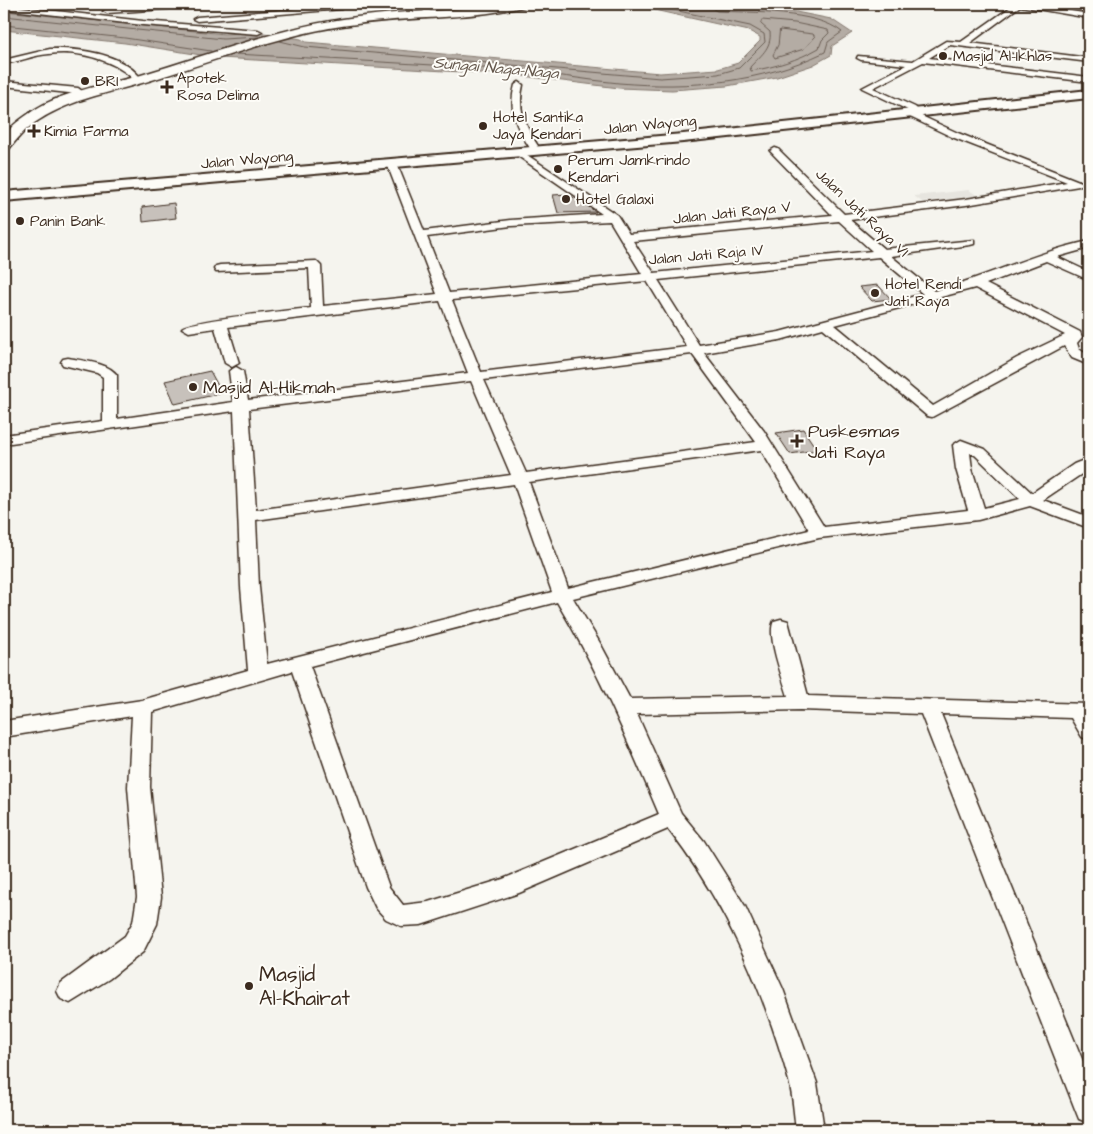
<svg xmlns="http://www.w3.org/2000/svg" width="1093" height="1134" font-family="'Architects Daughter',sans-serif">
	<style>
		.built { fill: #e7e5df }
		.water { fill: #b4aca4; stroke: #84786e }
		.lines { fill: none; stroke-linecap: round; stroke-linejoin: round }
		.shore { stroke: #6b5e54; stroke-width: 1 }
		.building { fill: #c7c1bb; stroke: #3b2a1e }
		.street-casing { stroke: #3b2a1e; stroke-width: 3 }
		.secondary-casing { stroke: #3b2a1e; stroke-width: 4 }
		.highway-casing { stroke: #3b2a1e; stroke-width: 3 }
		.street { fill: #fdfcf7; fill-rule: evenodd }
		.secondary { fill: #fdfcf7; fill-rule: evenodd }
		.highway { fill: #fdfcf7; fill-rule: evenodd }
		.poi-dot { fill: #3b2a1e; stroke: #fdfcf7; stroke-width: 2 }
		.labels { text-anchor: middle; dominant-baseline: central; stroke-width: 4; stroke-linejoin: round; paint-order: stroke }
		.far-poi-label { font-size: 15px; fill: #3b2a1e; stroke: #fdfcf7; text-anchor: start }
		.far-street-label { font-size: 15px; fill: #3b2a1e; stroke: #fdfcf7 }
		.far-water-label { font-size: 16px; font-style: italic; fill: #65584d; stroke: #fdfcf7 }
		.poi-label { font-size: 18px; fill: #3b2a1e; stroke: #fdfcf7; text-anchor: start }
		.near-poi-label { font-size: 21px; fill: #3b2a1e; stroke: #fdfcf7; text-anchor: start }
	</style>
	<rect width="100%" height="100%" fill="#f5f4ee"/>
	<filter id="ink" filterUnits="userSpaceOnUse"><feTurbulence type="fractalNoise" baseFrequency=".02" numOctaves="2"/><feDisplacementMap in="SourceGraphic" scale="10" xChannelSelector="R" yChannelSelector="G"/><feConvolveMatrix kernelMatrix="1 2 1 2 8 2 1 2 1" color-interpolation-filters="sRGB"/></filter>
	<g filter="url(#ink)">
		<path class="built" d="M969,190L978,196L922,202L914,196Z"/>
		<path class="water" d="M627,4H690L796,12L831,19L852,33L832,46L831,55L813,65L777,77L727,86L672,90L619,88L514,75L220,58L125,43L4,30V11L224,34L258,32L301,39L306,42L660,73L718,69L738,63L760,41V37L749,31Z"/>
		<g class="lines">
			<path class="shore" d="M4,16L223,39L259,37
				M762,20L795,23L828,30L829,33L822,40L819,48C798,60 775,67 751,71L750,67C760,56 772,48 770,32L761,24Z
				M4,25L125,38L211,51
				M780,30L813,34L815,37L804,49L775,58L773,55L778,45Z
				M280,41L305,47L660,78L718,74L739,68L765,42L764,34L750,26L645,4
				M235,54C328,59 421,64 514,70C549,73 584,80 619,83C690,89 760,83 825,52L828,42L842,32C815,10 752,13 717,11L713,9L712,4"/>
		</g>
		<path class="building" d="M567,194L579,200L596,212L558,213L553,195Z
			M174,203L176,218L143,222L142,207Z
			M878,285L891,299L872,301L859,287Z
			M210,371L222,393L175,404L165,381Z
			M803,429L817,450L790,454L776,433Z"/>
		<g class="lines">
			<g class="street-casing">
				<path id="street" d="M179,4H210L206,6L107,13L103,11L107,9Z
					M419,4H426L434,17H428Z
					M1015,4H1029L1089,14V18L1020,6L970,43L1089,58V62L950,45L929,58L1089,77V82L923,62L873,88L915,107L917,109L912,112L862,88L906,65L861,60L857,58L858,56L913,61L946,41L961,42Z
					M4,5L143,21L258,30L262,32L258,34L143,25L4,9Z
					M344,5L341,9L197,21L193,19L197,17Z
					M50,49C78,48 120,53 139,76L132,78C112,59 76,50 49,54C33,55 19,62 4,64V60Z
					M4,81L78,88L82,91L78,94L4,86Z
					M519,82L523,85C517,110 525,125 538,146L533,149L530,148C516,127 508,110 515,85Z
					M913,112L958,133L1084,183L1079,186L966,205L850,220L884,249L974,240V244L970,245L891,256L934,291C987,277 1036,252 1089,241V248L1057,257L1089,272V280L1046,261L986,284L1080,332L1082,337L1077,343L1079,349L1089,356V365L1072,358L1064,346L932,417L927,416L823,328L780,340L704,353L764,431L824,527L968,510L956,469L953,445L961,440L985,449L1032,493L1074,464L1089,458V469L1043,500L1089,517V528L1030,506L978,520L819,538L573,598L600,643L630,699L788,696C783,679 766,635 774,621L781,619L788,621L808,696L1089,704V740L1082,737L1071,718L941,714L1089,1076V1123L1079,1119L1075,1109L921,714L800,710L637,714L681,813L704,841L745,906L783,989L817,1083L824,1130H796C794,1114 793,1097 789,1081C764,991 726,903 668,829L519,893L421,925L401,926L386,919L376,908L366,887L292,671L152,712L150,787L161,897L157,924L143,952L109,979L70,1003L61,999L57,991L61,983L125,936L133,922L137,897L128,787L132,716L4,737V721L142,700L248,670L241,587L234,411L4,444V435L103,421V377L97,373L63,365L61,362L63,359L68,358C83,361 107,362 117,375V419L233,402L229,371L236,367L243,371L248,400L468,373L440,301L228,327L239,363L232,367L225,363L215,328L189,332L182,328C189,320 293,310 311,308L309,268L216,272L214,269L216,266L220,265L316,261L321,266L323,306L437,294L387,164L392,161L397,164L424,231L511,220L602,214L518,156L516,154L521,151L617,215L629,234L832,215L772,153L770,151L775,148L778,149L844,214L966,199L1067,182L952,137L910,117V113ZM610,221L642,274L449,293L427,237L511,226ZM839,221L872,251L654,273L633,241ZM879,257L923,294L779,332L699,345L658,280ZM647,281L687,347L481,372L452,300ZM975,288L1065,335L1017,358L933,406L835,325ZM692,354L756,442L526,473L484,380ZM471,381L511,475L256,510L249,409ZM761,450L809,530L568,588L529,482ZM970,453L975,455L1020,499L984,508L972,469ZM514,484L552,592L267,664L259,587L256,520ZM557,602C598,670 628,741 659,814L503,879L428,902L403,905L389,887L310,666Z"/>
			</g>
			<g class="secondary-casing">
				<path id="secondary" d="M1089,90V98L683,142L4,201V192L683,134Z"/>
			</g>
			<g class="highway-casing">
				<path id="highway" d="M509,4H528L526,6C471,20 413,16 357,24C287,32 220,59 152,80C114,92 73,98 39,120C27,127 18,138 9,149L4,151C4,131 11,126 27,115C59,91 103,86 141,75C212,54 282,26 357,17C403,11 450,10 497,7Z"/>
			</g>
			<use href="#street" class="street"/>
			<use href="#secondary" class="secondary"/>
			<use href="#highway" class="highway"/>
		</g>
	</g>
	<g class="poi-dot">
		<circle cx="943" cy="56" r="5"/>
		<circle cx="85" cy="81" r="5"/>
		<path d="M164.5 79.5h5v5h5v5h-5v5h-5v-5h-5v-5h5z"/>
		<circle cx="483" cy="126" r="5"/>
		<path d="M31.5 123.5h5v5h5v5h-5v5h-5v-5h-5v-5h5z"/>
		<circle cx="558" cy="169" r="5"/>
		<circle cx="566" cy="199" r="5"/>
		<circle cx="20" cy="221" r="5"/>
		<circle cx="875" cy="293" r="5"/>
		<circle cx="193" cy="387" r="5"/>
		<path d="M794.5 433.5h5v5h5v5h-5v5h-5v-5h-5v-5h5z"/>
		<circle cx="249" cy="986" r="5"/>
	</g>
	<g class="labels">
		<g class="far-poi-label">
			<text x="953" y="56">Masjid Al-Ikhlas</text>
			<text x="177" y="78">Apotek<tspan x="177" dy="17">Rosa Delima</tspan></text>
			<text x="95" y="81">BRI</text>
			<text x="493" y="117">Hotel Santika<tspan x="493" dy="17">Jaya Kendari</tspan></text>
			<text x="44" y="131">Kimia Farma</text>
			<text x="568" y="160">Perum Jamkrindo<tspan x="568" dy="17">Kendari</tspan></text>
			<text x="576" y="199">Hotel Galaxi</text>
			<text x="30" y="221">Panin Bank</text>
			<text x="885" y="284">Hotel Rendi<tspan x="885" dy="17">Jati Raya</tspan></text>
		</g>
		<g class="far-street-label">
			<text transform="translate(650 125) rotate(-6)">Jalan Wayong</text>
			<text transform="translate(247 160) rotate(-5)">Jalan Wayong</text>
			<text transform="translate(732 213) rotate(-6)">Jalan Jati Raya V</text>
			<text transform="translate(862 213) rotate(43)">Jalan Jati Raya VI</text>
			<text transform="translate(706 255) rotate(-5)">Jalan Jati Raja IV</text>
		</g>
		<g class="far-water-label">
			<text transform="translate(496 68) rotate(5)">Sungai Naga-Naga</text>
		</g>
		<g class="poi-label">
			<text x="203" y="387">Masjid Al-Hikmah</text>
			<text x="808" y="431">Puskesmas<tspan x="808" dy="21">Jati Raya</tspan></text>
		</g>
		<g class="near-poi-label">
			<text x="259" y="974">Masjid<tspan x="259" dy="24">Al-Khairat</tspan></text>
		</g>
	</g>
	<rect width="1093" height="1134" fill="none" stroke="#fdfcf7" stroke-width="20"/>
	<rect x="10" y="10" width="1073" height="1114" fill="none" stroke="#3b2a1e" stroke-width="2" filter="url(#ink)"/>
</svg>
